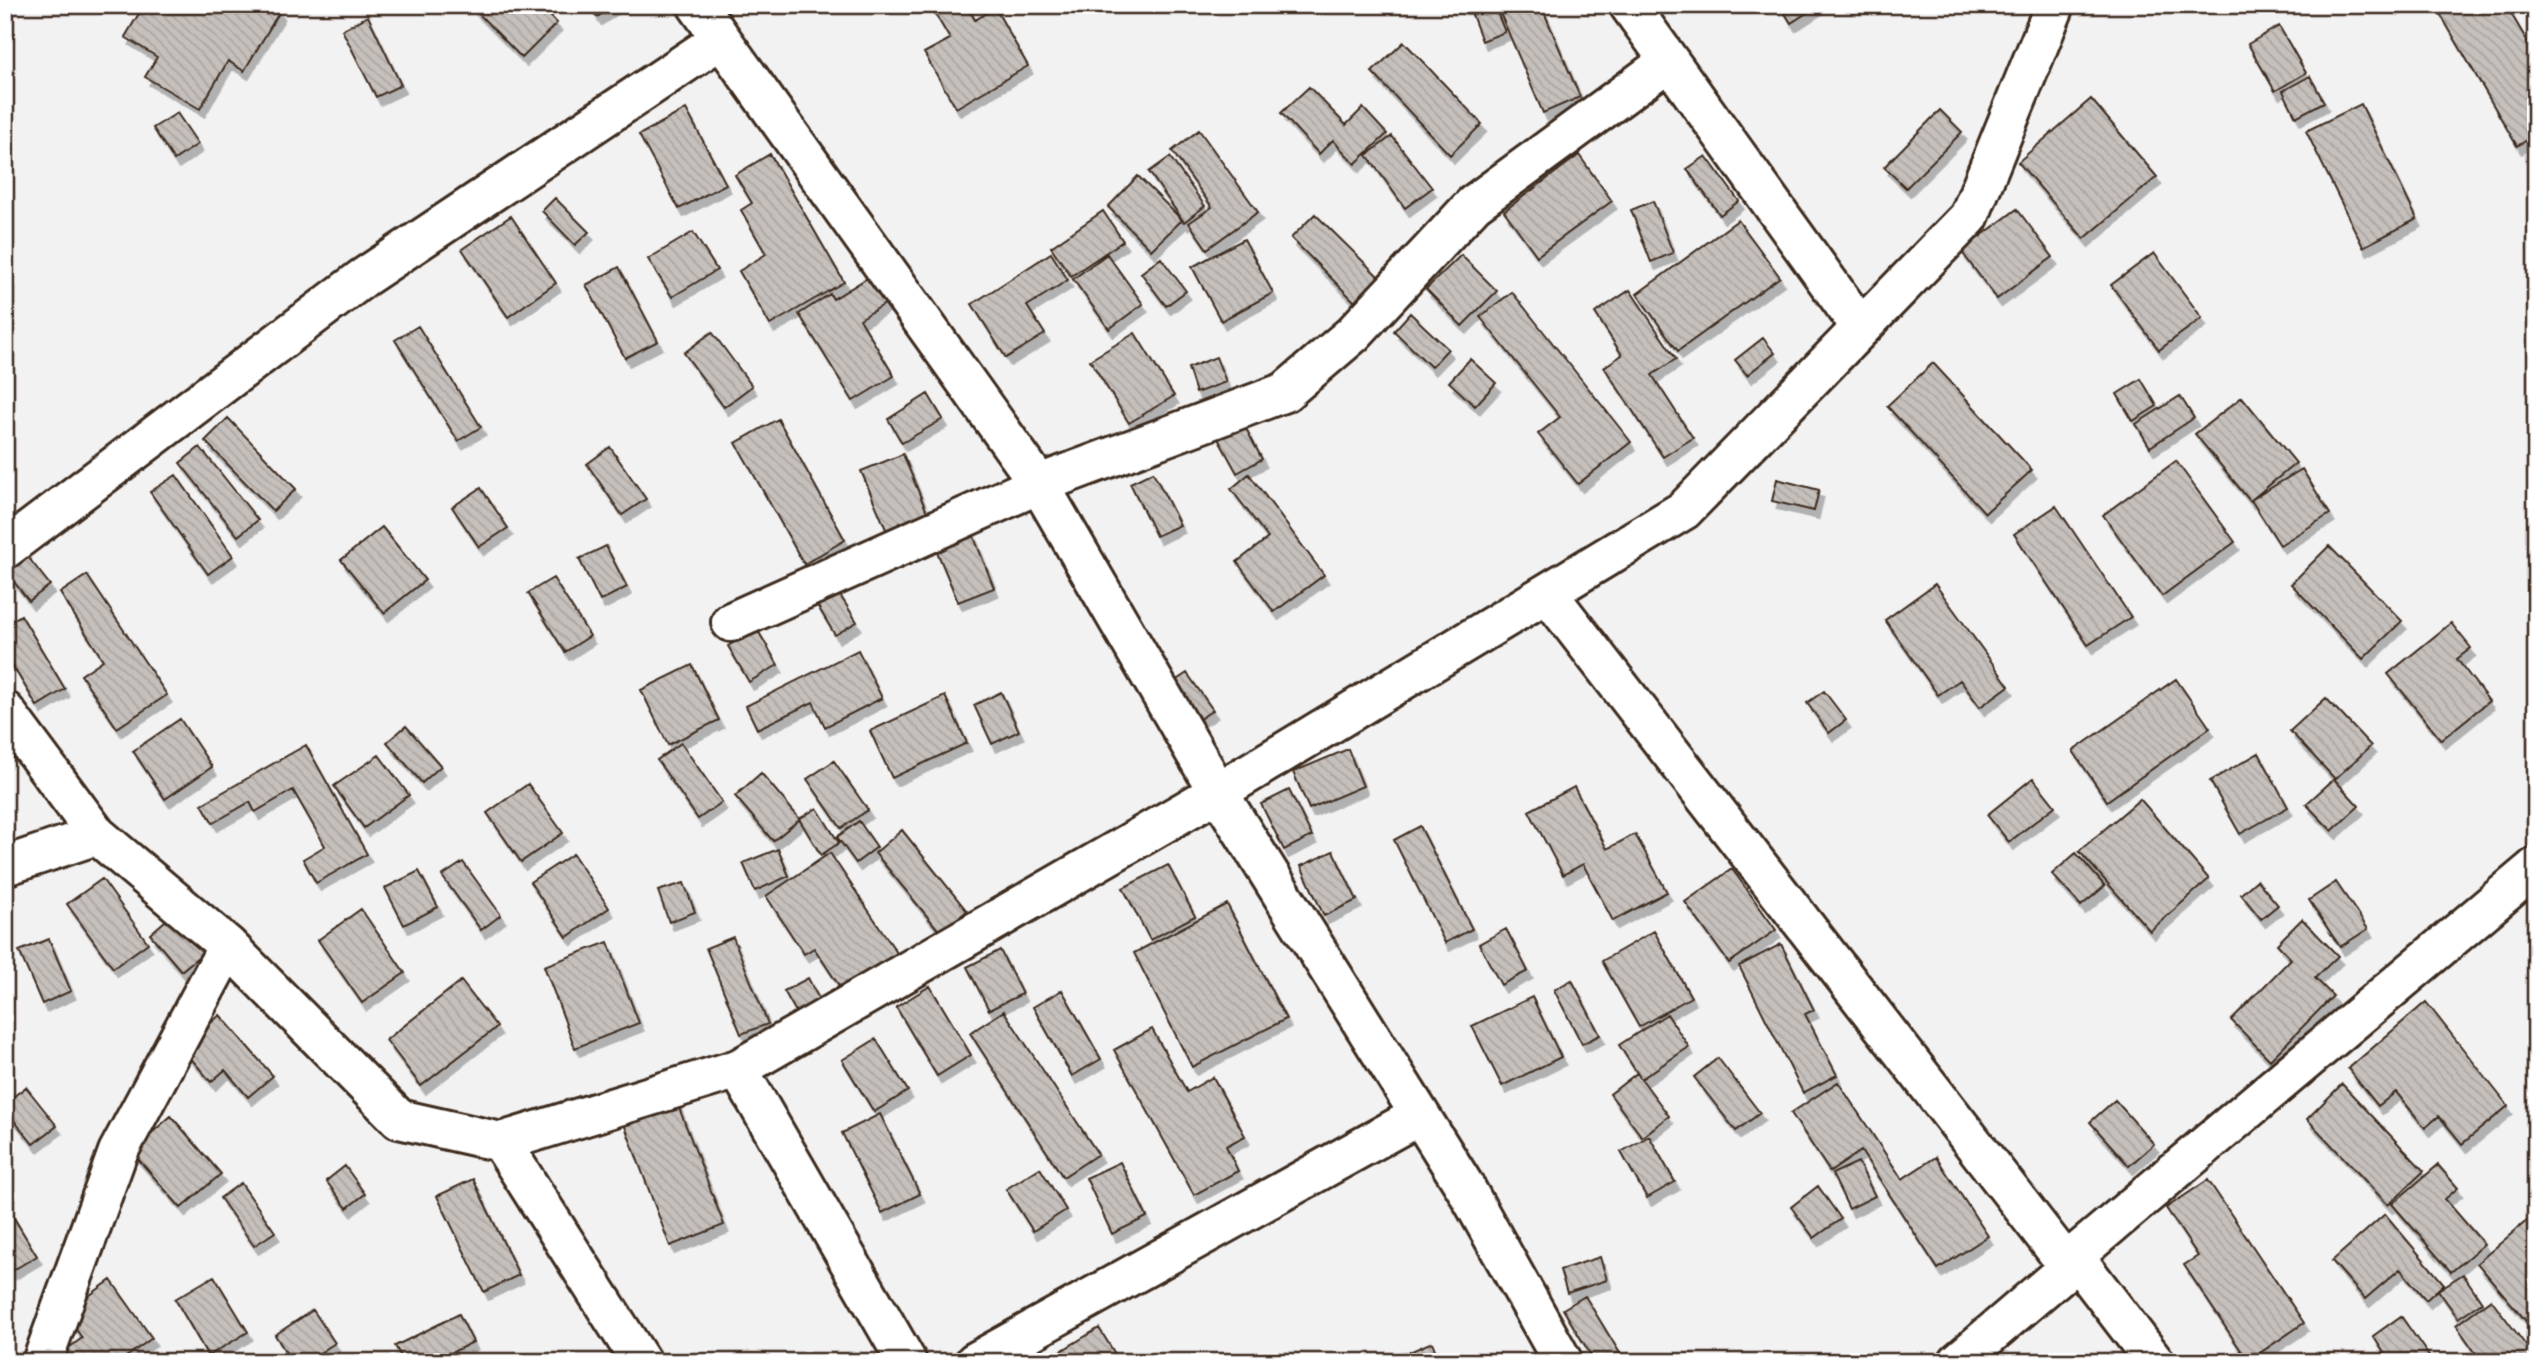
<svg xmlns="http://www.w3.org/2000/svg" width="2541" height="1367" font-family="Dekko,sans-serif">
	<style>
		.building { fill: url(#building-back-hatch); stroke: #3b2a1e; stroke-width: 2; filter: url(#shadow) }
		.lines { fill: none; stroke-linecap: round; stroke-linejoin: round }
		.minor-casing { stroke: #3b2a1e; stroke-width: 44 }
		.minor { stroke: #fff; stroke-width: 38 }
	</style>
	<defs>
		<pattern id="building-back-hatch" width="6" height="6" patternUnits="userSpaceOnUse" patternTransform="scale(1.75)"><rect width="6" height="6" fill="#c6c0bd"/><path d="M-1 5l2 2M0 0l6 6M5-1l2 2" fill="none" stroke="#aba5a2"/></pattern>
		<filter id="shadow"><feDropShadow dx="4.5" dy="8" stdDeviation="0" flood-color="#0004"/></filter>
	</defs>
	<rect width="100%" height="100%" fill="#f3f2f2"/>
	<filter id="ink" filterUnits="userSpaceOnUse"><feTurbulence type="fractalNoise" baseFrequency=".0143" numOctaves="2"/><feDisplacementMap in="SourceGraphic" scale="14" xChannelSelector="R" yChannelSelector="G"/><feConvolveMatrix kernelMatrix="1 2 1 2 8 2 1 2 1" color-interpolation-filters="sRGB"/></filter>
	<g filter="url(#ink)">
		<path class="building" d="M144,5H271L280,11L244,71L228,61L200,109L145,77L157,57L125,37Z
			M470,5H540L557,23L522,58Z
			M589,5H615L597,17Z
			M930,5H967L975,20L995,8L1028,66L956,108L924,53L950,39Z
			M1486,5H1494L1505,32L1482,41L1471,12Z
			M1519,5H1541L1580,97L1543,113L1500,13Z
			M1780,5H1819L1791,23Z
			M2435,5H2506L2536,56V135L2517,146Z
			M368,16L401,85L376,97L342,30Z
			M2279,26L2306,73L2275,91L2248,44Z
			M1404,42L1482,124L1450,155L1372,72Z
			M2310,76L2324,102L2296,117L2283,91Z
			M1309,87L1346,125L1363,108L1387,134L1355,164L1333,140L1319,154L1281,113Z
			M2091,99L2157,177L2084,239L2018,162Z
			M2361,104L2417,219L2363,247L2306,131Z
			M686,109L726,184L679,209L639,135Z
			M1940,110L1962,132L1906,188L1884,167Z
			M177,113L198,144L174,160L153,128Z
			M1199,130L1258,212L1207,249L1189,223L1212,207L1172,151Z
			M1392,136L1432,188L1405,208L1367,155Z
			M770,154L844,282L770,325L739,271L766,254L741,210L752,203L735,175Z
			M1579,155L1612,201L1537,256L1504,211Z
			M1706,156L1739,201L1720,215L1687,169Z
			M1170,157L1205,206L1184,222L1149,172Z
			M1138,176L1182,220L1151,250L1108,207Z
			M555,198L589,232L575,245L542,211Z
			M1653,201L1673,253L1651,262L1631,210Z
			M2017,209L2053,257L1997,299L1961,251Z
			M1103,211L1123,241L1071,276L1051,247Z
			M1315,214L1381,279L1357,304L1291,238Z
			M511,216L556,283L508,317L462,249Z
			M1738,220L1780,277L1678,351L1637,294Z
			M693,232L717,270L672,297L648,259Z
			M1244,239L1273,293L1221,321L1192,267Z
			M1051,253L1068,280L1027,306L1045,334L1006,358L972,304Z
			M2154,253L2202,318L2159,350L2111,285Z
			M1107,254L1143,304L1109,329L1073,279Z
			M1461,255L1497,291L1462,326L1426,289Z
			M1161,258L1186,291L1166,306L1141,273Z
			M619,267L658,341L625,358L586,285Z
			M874,274L890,301L860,319L894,376L853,401L799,314L830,294L833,299Z
			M1630,290L1676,359L1652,375L1693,438L1663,457L1604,367L1622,355L1595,313Z
			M1512,292L1631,442L1578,484L1538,434L1560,417L1480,317Z
			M1410,313L1448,349L1431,367L1394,331Z
			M418,326L481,427L458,441L395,340Z
			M712,332L752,386L724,407L684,353Z
			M1135,333L1174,396L1129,423L1090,360Z
			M1763,338L1775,353L1747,375L1735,360Z
			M1216,357L1226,382L1196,393L1188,368Z
			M1470,359L1496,383L1475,406L1449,382Z
			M1933,363L2032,470L1985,513L1887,406Z
			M2141,379L2157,406L2133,421L2117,394Z
			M928,394L943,419L902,443L888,419Z
			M2180,396L2194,418L2150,447L2136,424Z
			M2242,397L2296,463L2250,501L2195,434Z
			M228,418L296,489L273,511L205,441Z
			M778,419L845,540L804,564L736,443Z
			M1241,419L1262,459L1237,473L1215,433Z
			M200,447L258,520L238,536L180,463Z
			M610,447L646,499L622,515L587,464Z
			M903,454L929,517L888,534L861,471Z
			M2176,461L2235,542L2162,596L2103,515Z
			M2302,469L2330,514L2280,545L2251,500Z
			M1153,472L1180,525L1156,536L1130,483Z
			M1249,474L1324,575L1274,612L1237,562L1268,538L1231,489Z
			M176,475L233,556L208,574L150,492Z
			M1777,479L1819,490L1814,511L1772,501Z
			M481,488L508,528L479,547L452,507Z
			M2056,506L2131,617L2088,645L2014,534Z
			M382,527L425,580L384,613L341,560Z
			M970,527L994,588L958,602L933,542Z
			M606,546L627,587L600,601L579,559Z
			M2329,546L2402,621L2363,659L2291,584Z
			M28,557L50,585L29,601L7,573Z
			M87,575L167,695L117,728L81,675L103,660L60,593Z
			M553,578L590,636L565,652L528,593Z
			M1935,584L2009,686L1980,707L1960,680L1938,695L1885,620Z
			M838,592L857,622L835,635L817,605Z
			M21,615L65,689L37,706L5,653V625Z
			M2451,623L2471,648L2457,659L2489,701L2441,740L2388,674Z
			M757,629L778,665L749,682L728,646Z
			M858,650L882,698L825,727L813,702L757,729L746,706Z
			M692,665L719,720L668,745L641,690Z
			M1187,673L1213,710L1189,726L1163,689Z
			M2176,679L2210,728L2107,801L2073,751Z
			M1824,691L1846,720L1829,733L1807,703Z
			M1001,692L1019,731L992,744L974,705Z
			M945,696L967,743L892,778L870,731Z
			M2326,698L2371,746L2335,779L2290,731Z
			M180,719L212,767L165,799L133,751Z
			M406,726L441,766L422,783L387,742Z
			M681,743L722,802L698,819L657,760Z
			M306,745L367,854L316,883L303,859L325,846L293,790L255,812L250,802L213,823L202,804Z
			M1348,749L1363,786L1309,809L1293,772Z
			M2259,753L2288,807L2240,834L2210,781Z
			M379,755L409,795L364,828L334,786Z
			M834,761L868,810L841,828L807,779Z
			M761,773L800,819L773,841L735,796Z
			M2033,778L2055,806L2009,842L1987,815Z
			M2334,779L2359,806L2332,831L2306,804Z
			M528,784L563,833L521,862L487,813Z
			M1574,787L1607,849L1635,834L1667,892L1613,921L1583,864L1563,875L1529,811Z
			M1289,790L1312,836L1284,850L1261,804Z
			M2140,799L2209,879L2150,931L2079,851Z
			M817,808L839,843L821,855L799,819Z
			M859,821L877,847L856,863L837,837Z
			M1420,826L1472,929L1445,943L1394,840Z
			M902,830L967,911L940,932L875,853Z
			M778,849L789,876L755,891L743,863Z
			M1333,851L1357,900L1324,916L1301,866Z
			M830,853L897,953L842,990L814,948L804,954L766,896Z
			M2076,853L2105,886L2081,906L2052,874Z
			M573,854L609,908L567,937L530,882Z
			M463,862L501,915L481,930L442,876Z
			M1168,865L1195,916L1150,940L1123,888Z
			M1732,869L1776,930L1729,963L1685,902Z
			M419,871L438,907L404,925L385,888Z
			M102,879L148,943L113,968L67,904Z
			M2257,880L2278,905L2261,919L2241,894Z
			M2336,882L2368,929L2340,947L2309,900Z
			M684,883L695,912L669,922L658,891Z
			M1227,904L1286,1019L1192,1067L1134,953Z
			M361,909L405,973L362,1003L318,940Z
			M173,914L204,952L181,971L150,934Z
			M2302,919L2338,956L2315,978L2333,996L2270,1060L2231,1020L2291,959L2277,944Z
			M1506,929L1528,971L1501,985L1479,944Z
			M1654,931L1691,997L1639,1027L1602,961Z
			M733,937L768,1024L741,1034L706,948Z
			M49,939L71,991L42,1004L19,951Z
			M608,942L639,1023L575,1048L544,966Z
			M1781,944L1814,1010L1805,1014L1837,1075L1803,1093L1739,966Z
			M1000,950L1022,994L989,1010L967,967Z
			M808,978L819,999L796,1012L784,991Z
			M1572,980L1600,1035L1582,1044L1554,990Z
			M461,981L497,1027L421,1086L386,1040Z
			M930,986L971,1055L937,1076L896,1007Z
			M1062,990L1101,1059L1072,1076L1033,1007Z
			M1532,997L1561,1057L1502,1086L1472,1026Z
			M2426,1002L2508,1106L2462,1144L2439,1116L2425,1128L2396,1092L2378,1106L2348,1069Z
			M1004,1011L1098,1154L1063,1177L970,1033Z
			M1667,1014L1689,1047L1641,1079L1619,1045Z
			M220,1015L273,1076L248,1097L225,1070L211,1082L182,1048Z
			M1152,1029L1187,1092L1213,1077L1245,1136L1226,1146L1238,1171L1194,1195L1114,1050Z
			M876,1039L908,1091L874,1112L842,1060Z
			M1718,1058L1760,1113L1736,1131L1694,1077Z
			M1637,1073L1669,1116L1642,1137L1610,1094Z
			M1838,1082L1902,1179L1936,1157L1988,1236L1938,1269L1861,1151L1830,1172L1791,1113Z
			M2342,1084L2424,1171L2388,1205L2307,1119Z
			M26,1087L57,1126L33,1144L5,1109V1103Z
			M676,1100L724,1225L670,1246L623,1121Z
			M2115,1100L2154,1144L2129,1166L2090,1122Z
			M880,1114L920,1194L882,1213L842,1133Z
			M171,1116L221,1174L181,1208L131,1151Z
			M1649,1136L1675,1182L1647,1198L1621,1152Z
			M1120,1162L1147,1217L1112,1234L1086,1178Z
			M1858,1162L1875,1196L1849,1209L1832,1174Z
			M2438,1165L2458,1188L2445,1199L2484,1244L2451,1272L2392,1204Z
			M345,1166L365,1194L347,1208L326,1181Z
			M1040,1168L1066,1210L1033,1231L1006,1189Z
			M473,1179L519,1275L484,1292L437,1196Z
			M2208,1180L2304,1323L2248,1361L2184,1265L2198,1256L2166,1208Z
			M241,1183L275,1232L254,1246L220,1198Z
			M1818,1186L1841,1219L1814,1238L1791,1207Z
			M5,1203L37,1256L10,1272L5,1264Z
			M2536,1213V1333L2477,1263Z
			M2385,1214L2444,1284L2426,1300L2400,1269L2365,1299L2332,1261Z
			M1600,1257L1607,1280L1567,1293L1560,1270Z
			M2463,1274L2482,1302L2458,1318L2438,1290Z
			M214,1276L248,1332L208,1356L175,1299Z
			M111,1280L152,1338L122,1360L123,1362H58L55,1358L82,1338L65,1313Z
			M1585,1296L1621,1355L1610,1362H1595L1563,1309Z
			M2491,1299L2536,1359V1362H2482L2456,1325Z
			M313,1310L335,1343L306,1362H292L275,1335Z
			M459,1314L473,1342L433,1362H404L395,1346Z
			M2401,1316L2433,1362H2390L2373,1336Z
			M1099,1328L1120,1362H1056L1053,1356Z
			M1432,1342L1440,1362H1410L1407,1353Z"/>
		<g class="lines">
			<g class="minor-casing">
				<path id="minor" d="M697,5L1039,484L1218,792L1465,1187L1563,1362
					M1629,5L1861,328
					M5,549L363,278L721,39
					M1548,594L2069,1267
					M731,622L1039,484L1285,392L1353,334L1474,204L1669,61
					M5,711L97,835L228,946L399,1119L501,1142L641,1362
					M5,866L97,835
					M501,1142L738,1069
					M2074,1256L2155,1362
					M42,1362L118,1152L228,946
					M907,1362L738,1069L1218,792L1684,510L1969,217L2055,5
					M975,1362L1420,1115
					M1958,1362L2069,1267L2074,1256L2536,867"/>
			</g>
			<use href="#minor" class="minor"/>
		</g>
	</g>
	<rect width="2541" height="1367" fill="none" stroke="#fff" stroke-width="28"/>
	<rect x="14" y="14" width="2513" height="1339" fill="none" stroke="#3b2a1e" stroke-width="2.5" filter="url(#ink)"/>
</svg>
